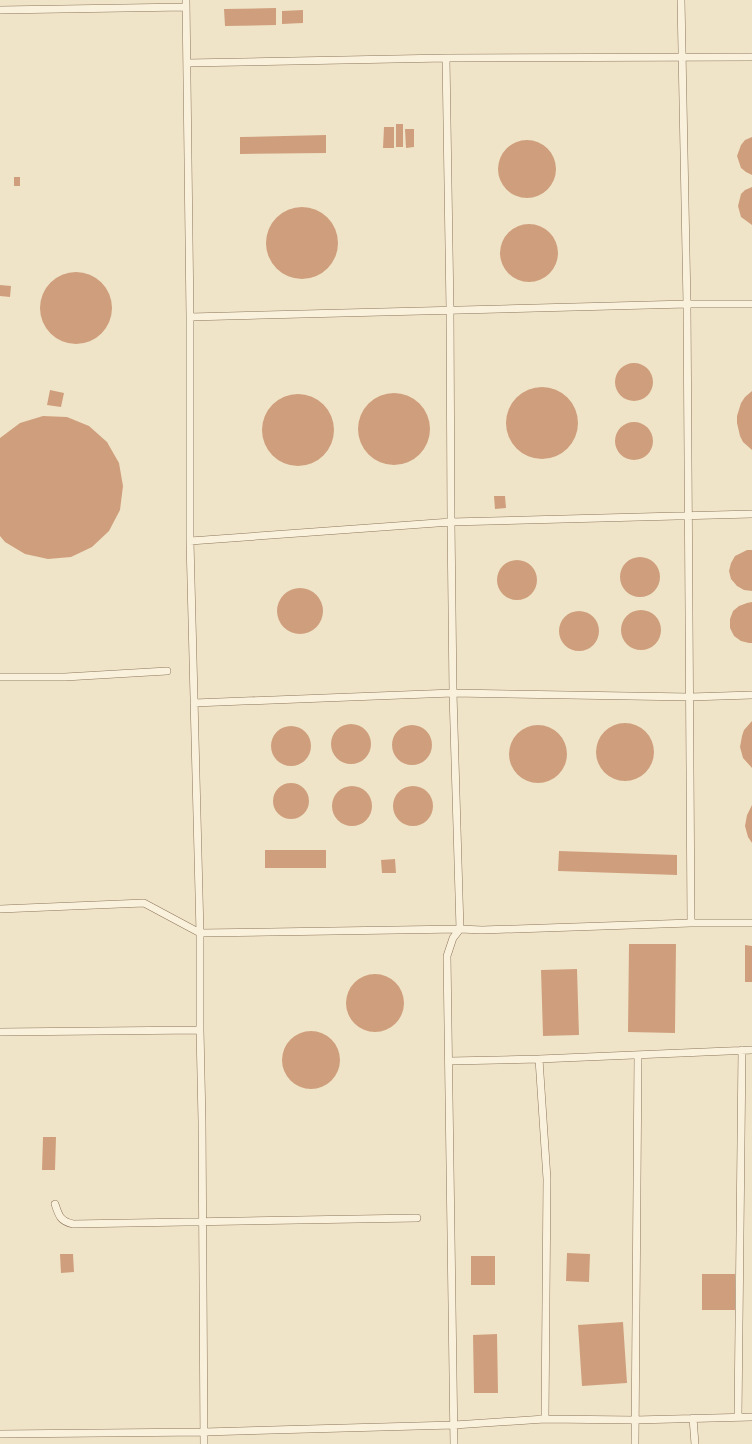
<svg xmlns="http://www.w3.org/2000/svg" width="752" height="1444" font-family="'Playfair Display',serif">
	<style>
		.building { fill: #cf9f7d }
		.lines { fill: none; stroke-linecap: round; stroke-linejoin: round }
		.service-casing { stroke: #8d765c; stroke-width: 8 }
		.service { stroke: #faf1dc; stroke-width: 7 }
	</style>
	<rect width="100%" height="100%" fill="#f0e4c8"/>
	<path class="building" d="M276,8V25L225,26L224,9Z
		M303,10V23L282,24V11Z
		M396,124H403V147H396Z
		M384,127H394V148H383Z
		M405,129H414V147L406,148Z
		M326,135V153L240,154V137Z
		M752,137V175L746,172L741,168L737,156L741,145L745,140Z
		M498 169a29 29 0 1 1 58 0a29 29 0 1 1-58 0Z
		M14,177H20V186H14Z
		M752,187V225L741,217L738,206L741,194L745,190Z
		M266 243a36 36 0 1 1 72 0a36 36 0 1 1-72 0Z
		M500 253a29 29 0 1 1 58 0a29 29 0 1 1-58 0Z
		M40 308a36 36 0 1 1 72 0a36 36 0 1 1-72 0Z
		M0,285L11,286L10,297L0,296Z
		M615 382a19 19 0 1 1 38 0a19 19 0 1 1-38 0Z
		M506 423a36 36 0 1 1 72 0a36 36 0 1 1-72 0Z
		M50,390L64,393L61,407L47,405Z
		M752,391V450L743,442L740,436L737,423V416L741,403L745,397Z
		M358 429a36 36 0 1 1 72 0a36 36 0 1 1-72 0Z
		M262 430a36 36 0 1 1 72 0a36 36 0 1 1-72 0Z
		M43,416L67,417L89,426L107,442L119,463L123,486L120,510L109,531L92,547L71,557L48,559L25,554L5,542L0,536V438L20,423Z
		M615 441a19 19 0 1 1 38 0a19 19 0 1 1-38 0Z
		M494,496H505L506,508L495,509Z
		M747,550H752V591L744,590L737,586L731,579L729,571L731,563L735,556Z
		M620 577a20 20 0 1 1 40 0a20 20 0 1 1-40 0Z
		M497 580a20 20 0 1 1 40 0a20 20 0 1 1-40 0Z
		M277 611a23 23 0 1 1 46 0a23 23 0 1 1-46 0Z
		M752,602V643H749L741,641L734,636L730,628V619L733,611L739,606L747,603Z
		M621 630a20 20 0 1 1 40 0a20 20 0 1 1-40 0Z
		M559 631a20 20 0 1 1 40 0a20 20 0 1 1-40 0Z
		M752,721V768L743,758L740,747L742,736L744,730Z
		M596 752a29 29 0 1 1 58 0a29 29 0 1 1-58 0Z
		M331 744a20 20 0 1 1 40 0a20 20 0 1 1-40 0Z
		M509 754a29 29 0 1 1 58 0a29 29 0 1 1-58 0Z
		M392 745a20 20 0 1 1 40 0a20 20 0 1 1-40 0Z
		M271 746a20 20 0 1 1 40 0a20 20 0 1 1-40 0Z
		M273 801a18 18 0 1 1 36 0a18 18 0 1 1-36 0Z
		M332 806a20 20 0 1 1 40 0a20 20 0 1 1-40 0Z
		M393 806a20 20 0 1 1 40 0a20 20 0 1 1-40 0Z
		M752,805V843L748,837L745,826L747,815Z
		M265,850H326V868H265Z
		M559,851L677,855V875L558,871Z
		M395,859L396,873H382L381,860Z
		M629,944H676L675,1033L628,1032Z
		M745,945L752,946V982H745Z
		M577,969L579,1035L543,1036L541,970Z
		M346 1003a29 29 0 1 1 58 0a29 29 0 1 1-58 0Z
		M282 1060a29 29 0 1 1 58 0a29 29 0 1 1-58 0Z
		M43,1137H56L55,1170H42Z
		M567,1253L590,1254L589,1282L566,1281Z
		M60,1254H73L74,1272L61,1273Z
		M471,1256H495V1285H471Z
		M702,1274H735V1310H702Z
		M623,1322L627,1383L582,1386L578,1325Z
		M497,1334L498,1393H474L473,1335Z"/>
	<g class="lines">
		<g class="service-casing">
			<path id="service" d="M186,0L190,317V541L200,933V1030L202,1121L204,1444
				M681,0L687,304L691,923
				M0,10L186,7
				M446,58L450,310L451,522L453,693L460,929L453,938L447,956L454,1444
				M187,63L446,58L752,57
				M190,317L687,304H752
				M190,541L451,522L752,514
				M0,677H65L167,671
				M194,703L453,693L690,697L752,695
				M0,909L144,903L200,933L460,929L482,930L691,923H752
				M0,1032L200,1030
				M539,1059L547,1179L545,1419
				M450,1061L539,1059L752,1050
				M55,1204C59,1216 60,1221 73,1224L417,1218
				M738,1417L742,1050
				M693,1418L695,1444
				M0,1434L204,1432L454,1425L545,1419L635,1420L752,1417
				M635,1444L638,1055"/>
		</g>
		<use href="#service" class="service"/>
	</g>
</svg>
